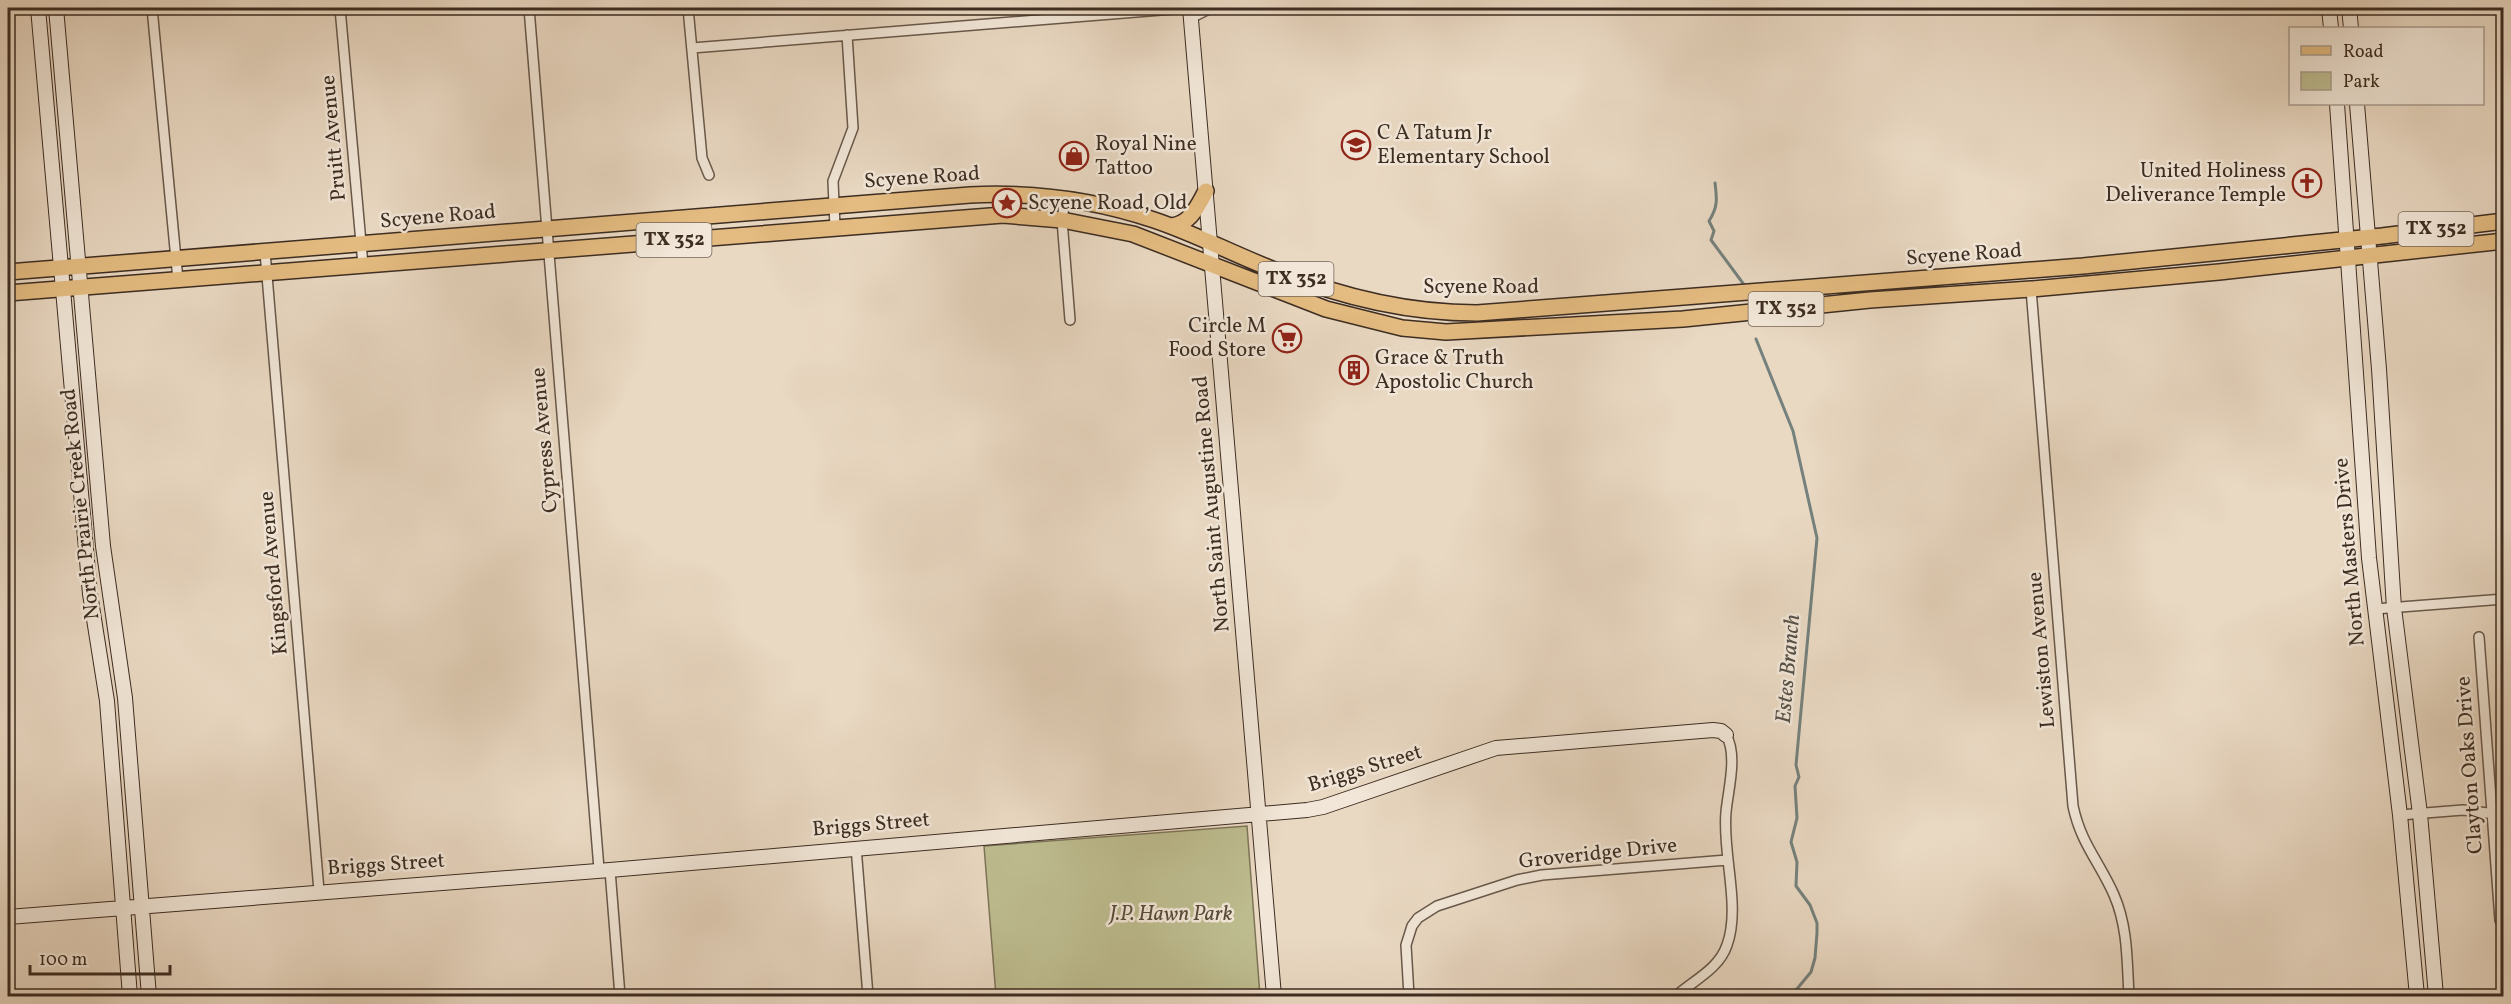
<svg xmlns="http://www.w3.org/2000/svg" width="2511" height="1004" font-family="Vollkorn,serif">
	<style>
		.green { fill: #bdbc8f; stroke: #7d7458; stroke-width: 1.5 }
		.lines { fill: none; stroke-linecap: round; stroke-linejoin: round }
		.stream { stroke: #74817c; stroke-width: 3 }
		.street-casing { stroke: #68584a; stroke-width: 12 }
		.secondary-casing { stroke: #3d2d22; stroke-width: 16 }
		.primary-casing { stroke: #3d2d22; stroke-width: 18 }
		.street { stroke: #f1e6d7; stroke-width: 9 }
		.secondary { stroke: #f1e6d7; stroke-width: 14 }
		.primary { stroke: #e4bc81; stroke-width: 15 }
		.labels { text-anchor: middle; dominant-baseline: central; stroke-width: 5; stroke-linejoin: round; paint-order: stroke }
		.shield { fill: #f1e6d7; stroke: #736458; stroke-width: 1.5 }
		.shield-label { font-size: 20px; font-weight: bold; fill: #3d2d22 }
		.poi-label { font-size: 21px; fill: #3d2d22; stroke: #f1e6d7; text-anchor: start }
		.street-label { font-size: 21px; fill: #3d2d22; stroke: #f1e6d7 }
		.park-label { font-size: 21px; font-style: italic; fill: #574a38; stroke: #f1e6d7 }
		.water-label { font-size: 22px; font-style: italic; fill: #545048; stroke: #f1e6d7 }
	</style>
	<rect width="100%" height="100%" fill="#e9d8c2"/>
	<filter id="stains"><feTurbulence type="fractalNoise" baseFrequency=".00333" numOctaves="4"/><feColorMatrix values="0 0 0 0 .2 0 0 0 0 .09 0 0 0 0 .02 0 0 0 .5 -.17"/></filter>
	<radialGradient id="worn" r=".72"><stop offset=".6" stop-color="#630" stop-opacity="0"/><stop offset="1" stop-color="#630" stop-opacity=".3"/></radialGradient>
	<path class="green" d="M1247,826L1260,996H996L984,846Z"/>
	<g class="lines">
		<path class="stream" d="M1715,183C1717,199 1718,207 1709,221L1714,231L1711,240L1745,286
			M1756,339L1793,431L1817,538L1796,765L1799,777L1795,786L1797,818L1791,842L1797,862L1796,886L1810,905L1817,923V933L1815,958L1811,972L1791,996"/>
		<g class="street-casing">
			<path id="street" d="M152,8L178,280
				M340,8L363,265
				M529,8L599,869
				M688,8L702,158L709,175
				M1344,8H1379
				M1191,18L1211,8
				M692,48L1186,8
				M1065,199L1062,220L1070,320
				M835,227L833,181L853,128L847,35
				M265,252L319,891
				M2031,289L2073,806C2081,844 2099,861 2114,895C2128,927 2127,962 2129,996
				M2375,609L2504,599
				M2479,637L2500,920L2504,924
				M2400,815L2463,810L2504,815
				M856,847L868,996
				M610,870L620,996
				M1409,996L1406,945L1412,926L1418,918L1437,906L1517,880L1542,875L1727,860
				M1676,996C1694,980 1719,969 1727,945C1741,906 1722,854 1726,812C1728,790 1738,755 1726,735"/>
		</g>
		<g class="secondary-casing">
			<path id="secondary" d="M38,8L90,594L107,701L130,996
				M56,8L103,546L125,698L149,996
				M1190,8L1274,996
				M2329,8L2331,28
				M2349,8L2351,28
				M2337,104L2369,558L2400,815L2417,996
				M2357,104L2379,369L2394,608L2420,814L2436,996
				M8,917L610,870L1307,810L1323,807L1496,748L1713,730L1721,731L1726,735"/>
		</g>
		<g class="primary-casing">
			<path id="primary" d="M1172,226C1191,223 1197,207 1206,191
				M8,272L970,195C1031,192 1095,200 1154,220C1196,234 1235,255 1277,271C1341,297 1407,313 1477,313L2083,266L2382,236L2504,221
				M8,293L1003,215L1062,220L1133,234L1326,309L1402,328L1446,332L1683,319L1870,300L2031,289L2219,272L2504,241"/>
		</g>
		<use href="#street" class="street"/>
		<use href="#secondary" class="secondary"/>
		<use href="#primary" class="primary"/>
	</g>
	<defs>
		<g id="school-ring" transform="scale(1.5)"><circle r="9.5" fill="#f1e6d7" stroke="#8f2418" stroke-width="1.5"/><path d="M0-5L7-2L0 1L-7-2ZM-4 1L0 2.5L4 1V4Q0 6-4 4Z" fill="#8f2418"/></g>
		<g id="shop-ring" transform="scale(1.5)"><circle r="9.5" fill="#f1e6d7" stroke="#8f2418" stroke-width="1.5"/><path d="M-5-2.5h2.3a2.7 3.5 0 0 1 5.4 0H5L5.5 6h-11ZM-1.5-2.5h3a1.5 2.3 0 0 0-3 0Z" fill="#8f2418"/></g>
		<g id="church-ring" transform="scale(1.5)"><circle r="9.5" fill="#f1e6d7" stroke="#8f2418" stroke-width="1.5"/><path d="M-1.2-6h2.4v3.5h3.3v2.4h-3.3V6h-2.4V-.1h-3.3v-2.4h3.3Z" fill="#8f2418"/></g>
		<g id="sight-ring" transform="scale(1.5)"><circle r="9.5" fill="#f1e6d7" stroke="#8f2418" stroke-width="1.5"/><path d="M0-6L1.8-2.2L6-1.7L2.9 1.2L3.7 5.4L0 3.3L-3.7 5.4L-2.9 1.2L-6-1.7L-1.8-2.2Z" fill="#8f2418"/></g>
		<g id="supermarket-ring" transform="scale(1.5)"><circle r="9.5" fill="#f1e6d7" stroke="#8f2418" stroke-width="1.5"/><path d="M-6-5.5h2.5l.6 2H6L4.5 2H-2.5L-4.4-4H-6ZM-1.5 3.2a1.3 1.3 0 1 0 .1 0ZM3 3.2a1.3 1.3 0 1 0 .1 0Z" fill="#8f2418"/></g>
		<g id="building-ring" transform="scale(1.5)"><circle r="9.5" fill="#f1e6d7" stroke="#8f2418" stroke-width="1.5"/><path d="M-4-6H4V6H1V3H-1V6H-4ZM-2.5-4.3h1.7v1.8h-1.7ZM.8-4.3h1.7v1.8H.8ZM-2.5-1h1.7V.8h-1.7ZM.8-1h1.7V.8H.8Z" fill="#8f2418"/></g>
	</defs>
	<g fill-rule="evenodd">
		<use href="#school-ring" x="1356" y="145"/>
		<use href="#shop-ring" x="1074" y="156"/>
		<use href="#church-ring" x="2307" y="183"/>
		<use href="#sight-ring" x="1007" y="203"/>
		<use href="#supermarket-ring" x="1287" y="338"/>
		<use href="#building-ring" x="1354" y="370"/>
	</g>
	<g class="labels">
		<g class="shield">
			<rect x="2398.5" y="212" width="75" height="34" rx="4.5"/>
			<rect x="636.5" y="223" width="75" height="34" rx="4.5"/>
			<rect x="1258.5" y="262" width="75" height="34" rx="4.5"/>
			<rect x="1748.5" y="292" width="75" height="34" rx="4.5"/>
		</g>
		<g class="shield-label">
			<text x="2436" y="229">TX 352</text>
			<text x="674" y="240">TX 352</text>
			<text x="1296" y="279">TX 352</text>
			<text x="1786" y="309">TX 352</text>
		</g>
		<g class="poi-label">
			<text x="1377" y="133">C A Tatum Jr<tspan x="1377" dy="24">Elementary School</tspan></text>
			<text x="1095" y="144">Royal Nine<tspan x="1095" dy="24">Tattoo</tspan></text>
			<text x="2286" y="171" text-anchor="end">United Holiness<tspan x="2286" dy="24">Deliverance Temple</tspan></text>
			<text x="1028" y="203">Scyene Road, Old</text>
			<text x="1266" y="326" text-anchor="end">Circle M<tspan x="1266" dy="24">Food Store</tspan></text>
			<text x="1375" y="358">Grace &amp; Truth<tspan x="1375" dy="24">Apostolic Church</tspan></text>
		</g>
		<g class="street-label">
			<text transform="translate(334 138) rotate(-95)">Pruitt Avenue</text>
			<text transform="translate(922 178) rotate(-4)">Scyene Road</text>
			<text transform="translate(438 217) rotate(-5)">Scyene Road</text>
			<text transform="translate(1964 255) rotate(-4)">Scyene Road</text>
			<text x="1481" y="287">Scyene Road</text>
			<text transform="translate(545 440) rotate(-95)">Cypress Avenue</text>
			<text transform="translate(81 504) rotate(-96)">North Prairie Creek Road</text>
			<text transform="translate(1212 504) rotate(-95)">North Saint Augustine Road</text>
			<text transform="translate(2350 552) rotate(-95)">North Masters Drive</text>
			<text transform="translate(274 573) rotate(-95)">Kingsford Avenue</text>
			<text transform="translate(2042 650) rotate(-95)">Lewiston Avenue</text>
			<text transform="translate(2470 765) rotate(-94)">Clayton Oaks Drive</text>
			<text transform="translate(1365 769) rotate(-17)">Briggs Street</text>
			<text transform="translate(871 825) rotate(-5)">Briggs Street</text>
			<text transform="translate(1598 854) rotate(-6)">Groveridge Drive</text>
			<text transform="translate(386 865) rotate(-4)">Briggs Street</text>
		</g>
		<g class="park-label">
			<text x="1171" y="914">J.P. Hawn Park</text>
		</g>
		<g class="water-label">
			<text transform="translate(1789 669) rotate(-85)">Estes Branch</text>
		</g>
	</g>
	<rect width="2511" height="1004" fill="none" stroke="#e9d8c2" stroke-width="30"/>
	<rect x="9" y="9" width="2493" height="986" fill="none" stroke="#3d2d22" stroke-width="3"/>
	<rect x="15" y="15" width="2481" height="974" fill="none" stroke="#3d2d22" stroke-width="1.5"/>
	<rect x="2289" y="27" width="195" height="78" fill="#f1e6d7" stroke="#a99c8f" stroke-width="1.5"/>
	<rect x="2301" y="46" width="30" height="9" fill="#e4bc81" stroke="#a99c8f" stroke-width="1.5"/>
	<text x="2343" y="57" font-size="18" fill="#3d2d22">Road</text>
	<rect x="2301" y="72" width="30" height="18" fill="#bdbc8f" stroke="#a99c8f" stroke-width="1.5"/>
	<text x="2343" y="87" font-size="18" fill="#3d2d22">Park</text>
	<path d="M30 965v9h140v-9" fill="none" stroke="#3d2d22" stroke-width="3"/>
	<text x="39" y="965" font-size="18" fill="#3d2d22" stroke="#f1e6d7" stroke-width="4.5" paint-order="stroke">100 m</text>
	<rect width="100%" height="100%" filter="url(#stains)"/>
	<rect width="100%" height="100%" fill="url(#worn)"/>
</svg>
